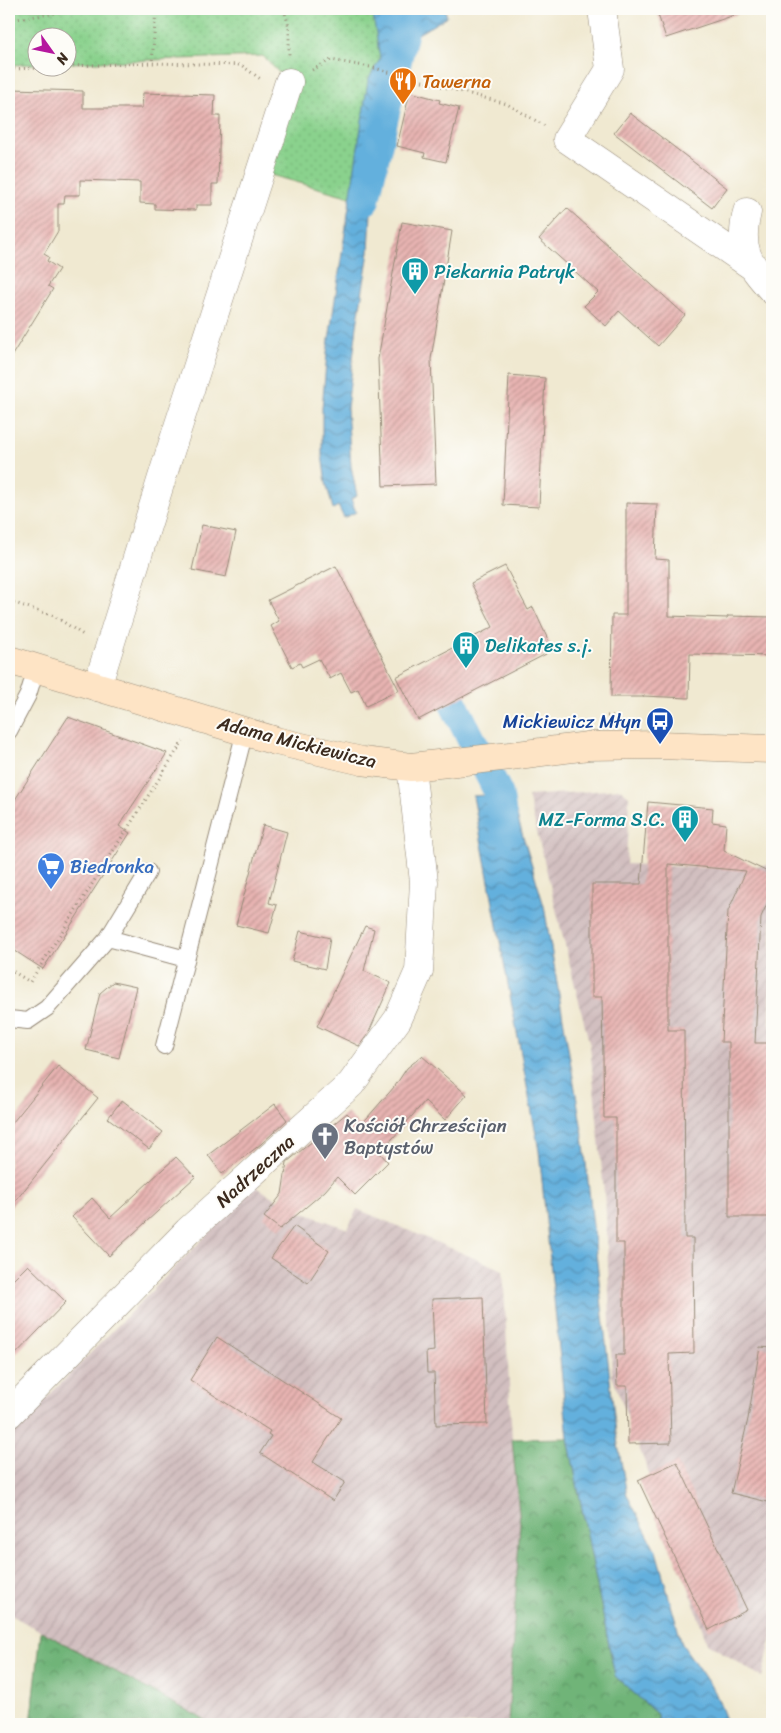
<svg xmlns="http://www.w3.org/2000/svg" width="781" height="1733" font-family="Sriracha,sans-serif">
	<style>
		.industrial { fill: url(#industrial-furrows) }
		.forest { fill: url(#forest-crowns); stroke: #556f4b }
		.park { fill: url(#park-dots); stroke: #627e56 }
		.water { fill: url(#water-waves); stroke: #506d7e }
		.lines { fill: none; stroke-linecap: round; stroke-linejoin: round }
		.canal { stroke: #64b0dd; stroke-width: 29 }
		.building { fill: url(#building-hatch) }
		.service-casing { stroke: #968a78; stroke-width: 18 }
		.minor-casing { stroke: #968a78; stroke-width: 29 }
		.secondary-casing { stroke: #968a78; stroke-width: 29 }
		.path { stroke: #968a78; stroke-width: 3; stroke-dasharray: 1 4; stroke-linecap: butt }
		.service { stroke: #fff; stroke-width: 16 }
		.minor { stroke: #fff; stroke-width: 28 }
		.secondary { stroke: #fee4c5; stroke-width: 28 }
		.labels { text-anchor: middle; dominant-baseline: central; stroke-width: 4; stroke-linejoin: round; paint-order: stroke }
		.food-label { font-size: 19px; fill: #c56008; stroke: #fdfcf7; text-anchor: start }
		.culture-label { font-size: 19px; fill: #0d838f; stroke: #fdfcf7; text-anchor: start }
		.transit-label { font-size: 19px; fill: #164399; stroke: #fdfcf7; text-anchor: end }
		.street-label { font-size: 19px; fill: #3b2a1e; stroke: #fdfcf7 }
		.shop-label { font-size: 19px; fill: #366cbe; stroke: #fdfcf7; text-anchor: start }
		.worship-label { font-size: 19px; fill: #5b616d; stroke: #fdfcf7; text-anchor: start }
	</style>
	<defs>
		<pattern id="industrial-furrows" width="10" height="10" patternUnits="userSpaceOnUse" patternTransform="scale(1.25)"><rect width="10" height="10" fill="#d2bfc0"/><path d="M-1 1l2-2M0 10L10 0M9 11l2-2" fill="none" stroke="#b5a4a5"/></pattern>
		<pattern id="forest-crowns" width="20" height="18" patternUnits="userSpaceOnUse" patternTransform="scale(1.25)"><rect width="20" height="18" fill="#6fb478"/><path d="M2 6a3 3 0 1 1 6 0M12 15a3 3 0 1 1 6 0" fill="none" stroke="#5c9362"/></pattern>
		<pattern id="park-dots" width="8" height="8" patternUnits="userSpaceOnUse" patternTransform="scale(1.25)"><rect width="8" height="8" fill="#8ad28d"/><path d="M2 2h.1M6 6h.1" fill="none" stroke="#78b479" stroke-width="1.8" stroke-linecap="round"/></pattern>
		<pattern id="water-waves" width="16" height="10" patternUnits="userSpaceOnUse" patternTransform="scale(1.25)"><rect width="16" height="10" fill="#64b0dd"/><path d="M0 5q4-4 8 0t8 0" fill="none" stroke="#548fb3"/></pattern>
		<pattern id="building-hatch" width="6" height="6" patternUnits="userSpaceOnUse" patternTransform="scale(1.25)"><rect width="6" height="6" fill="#e8b4b2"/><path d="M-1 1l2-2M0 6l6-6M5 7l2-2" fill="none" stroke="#bd9390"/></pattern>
	</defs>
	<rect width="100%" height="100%" fill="#fdfcf7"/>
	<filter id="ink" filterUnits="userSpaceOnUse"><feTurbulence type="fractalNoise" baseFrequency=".02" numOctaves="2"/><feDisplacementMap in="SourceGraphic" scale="10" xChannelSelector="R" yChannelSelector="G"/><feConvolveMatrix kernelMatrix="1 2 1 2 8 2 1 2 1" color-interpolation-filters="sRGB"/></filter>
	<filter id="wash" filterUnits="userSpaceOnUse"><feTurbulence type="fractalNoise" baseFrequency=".0096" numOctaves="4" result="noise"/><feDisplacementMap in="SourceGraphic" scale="20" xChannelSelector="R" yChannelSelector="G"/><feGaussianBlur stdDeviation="1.12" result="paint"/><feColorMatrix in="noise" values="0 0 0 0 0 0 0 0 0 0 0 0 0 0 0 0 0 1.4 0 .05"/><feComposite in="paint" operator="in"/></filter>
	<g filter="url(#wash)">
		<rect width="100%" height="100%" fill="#f0e9d1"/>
		<path class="industrial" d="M620,789L629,796L626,864L708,868L770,865L772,878L770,1024L772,1030V1637L762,1677L707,1643L665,1516L612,1376L606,1213L590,1046L528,796Z
			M255,1186L290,1208L348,1229L357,1209L503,1270L512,1439L520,1523L508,1724H212L9,1614V1436Z"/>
		<path class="forest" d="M568,1438L615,1676L657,1714L658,1724H508L520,1523L512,1439Z
			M41,1631L212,1724H31Z"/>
		<path class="park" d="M9,9H445L405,28L365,201L260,172L288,82L263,56L68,63V38H38L37,64L9,65Z"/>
		<path class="water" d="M372,9H445L447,17L418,34L405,63L390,61L372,148L373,172L369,252L357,326L347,408L351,466L357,496L351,499L356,512L344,518L338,506L333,509L326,483L322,455V408L327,353L368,80L380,59Z
			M510,793L544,906L583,1136L616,1433L627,1495L656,1551L682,1644L715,1692L727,1722L734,1724H658L657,1714L615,1676L568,1438L539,1151L473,796Z"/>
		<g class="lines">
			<path class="canal" d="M365,201L405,28L404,9
				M453,703L499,794L505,832"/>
		</g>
		<g id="blocks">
			<path class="building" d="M656,9H741V13L666,38Z
				M11,89L83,91V108H142L143,93L215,95L214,116H220L218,184H212V205H196V210L155,209V204L140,203V182L80,180V195H65L64,204H58V231L44,254L49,257L47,261L59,269L48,286L53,289L9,360V110H10Z
				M410,92L440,100L439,103L459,108L446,162L424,157L425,153L397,146Z
				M630,113L727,188L712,208L614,133Z
				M567,208L685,315L658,346L619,311L606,326L584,306L598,292L539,239Z
				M402,222L452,231L431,359L436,484L383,486L378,359Z
				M509,375L545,378L539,507L503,505Z
				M626,503L657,504L655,559L669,560V616L727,618L728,616L772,617V656L690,654L689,698L643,696V697H611L612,615H626Z
				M202,525L236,532L226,577L192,570Z
				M336,566L399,690L366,706L358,689L351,692L341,673L330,679L319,659L302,667L300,663L292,667L271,626L279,621L268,600Z
				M505,566L528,610L533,607L550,644L546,654L418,720L396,677L493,627L471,583Z
				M68,717L167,753L119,826L130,833L43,969L9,947V809Z
				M648,802L713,808L712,822L726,824L724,851L772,874V893L761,917L755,1043H772V1217H729V1042H721L728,911L746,871L668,864V1030H684L685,1238H693L694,1353L669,1354L671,1443L628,1444L627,1386H617L616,1355H624V1243H616V1118H604L602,997H592V884H641Z
				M263,825L287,832L269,903L277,905L269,933L236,925Z
				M365,926L374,929L364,971L391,983L368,1034L359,1046L317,1026Z
				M300,931L330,938L325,969L292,961Z
				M113,982L136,987L119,1058L86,1050L100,993Z
				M422,1056L467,1095L445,1120L425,1101L380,1153L388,1162L355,1195L337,1177L325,1191L280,1229L264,1217L282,1194L287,1162L347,1113L360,1126L395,1086L407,1068Z
				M58,1066L98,1098L9,1209V1127Z
				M122,1100L163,1132L149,1149L108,1118Z
				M275,1104L287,1120L261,1144L222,1174L208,1155Z
				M176,1157L195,1177L109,1256L72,1217L92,1198L110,1218Z
				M294,1226L329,1251L308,1283L271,1258Z
				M28,1265L66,1302L9,1361V1284Z
				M483,1297L487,1424L436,1425L434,1373H427L426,1352L434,1351L432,1299Z
				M217,1337L341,1418L313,1462L345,1482L333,1501L260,1453L271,1436L268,1434L270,1431L190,1380Z
				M760,1347L772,1348V1503L731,1493L748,1419Z
				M677,1462L747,1610L709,1630L638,1480Z"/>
		</g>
	</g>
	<g filter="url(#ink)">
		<use href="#blocks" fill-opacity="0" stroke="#968a78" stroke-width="1"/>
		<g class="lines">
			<g class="service-casing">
				<path id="service" d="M9,731L28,695L36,669
					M108,938L148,872
					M9,1019L28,1021L47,1008L108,938L186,959
					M164,1046L245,731"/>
			</g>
			<g class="minor-casing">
				<path id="minor" d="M602,9L610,69L567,139L752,266
					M747,212C738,250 748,263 772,290
					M97,687L169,455L289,82
					M9,1414L188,1231L351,1084L398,1019L419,971L424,882L411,767"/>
			</g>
			<g class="secondary-casing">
				<path id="secondary" d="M9,660L276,741L362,761L411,767L510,756L588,746L660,745L772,749"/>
			</g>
			<path class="path" d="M156,9L152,63L241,65L262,80
				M284,9L289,27V55
				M9,20L84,9
				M68,66L152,63
				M9,69L39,68
				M312,70L331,60L370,67L507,104L545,126
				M9,601L54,616L85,636
				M607,716H621
				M9,969L30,982L183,741"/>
			<use href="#service" class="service"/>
			<use href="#minor" class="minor"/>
			<use href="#secondary" class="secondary"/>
		</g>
	</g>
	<defs>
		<g id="restaurant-pin" transform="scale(1.4375)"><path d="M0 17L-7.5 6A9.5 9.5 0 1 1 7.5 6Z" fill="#e8710a" stroke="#fdfcf7"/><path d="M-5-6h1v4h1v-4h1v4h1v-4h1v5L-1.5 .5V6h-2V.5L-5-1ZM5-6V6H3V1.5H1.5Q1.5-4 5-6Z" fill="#fff"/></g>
		<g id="building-pin" transform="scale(1.4375)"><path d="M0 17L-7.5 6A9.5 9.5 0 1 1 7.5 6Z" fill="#0f9aa8" stroke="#fdfcf7"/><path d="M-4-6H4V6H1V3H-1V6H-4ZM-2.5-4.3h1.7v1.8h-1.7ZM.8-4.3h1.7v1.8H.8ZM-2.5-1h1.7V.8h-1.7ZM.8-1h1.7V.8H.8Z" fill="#fff"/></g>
		<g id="bus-pin" transform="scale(1.4375)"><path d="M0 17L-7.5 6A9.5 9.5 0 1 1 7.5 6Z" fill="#1a4fb4" stroke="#fdfcf7"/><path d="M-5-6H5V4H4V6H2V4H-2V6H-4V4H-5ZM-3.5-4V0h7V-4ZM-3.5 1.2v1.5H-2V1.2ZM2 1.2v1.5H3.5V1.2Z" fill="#fff"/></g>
		<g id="supermarket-pin" transform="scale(1.4375)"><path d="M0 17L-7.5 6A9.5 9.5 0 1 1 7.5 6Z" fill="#3f7fe0" stroke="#fdfcf7"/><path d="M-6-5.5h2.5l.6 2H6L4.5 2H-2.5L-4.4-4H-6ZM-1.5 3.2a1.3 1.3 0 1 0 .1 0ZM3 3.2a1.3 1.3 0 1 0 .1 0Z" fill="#fff"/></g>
		<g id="church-pin" transform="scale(1.4375)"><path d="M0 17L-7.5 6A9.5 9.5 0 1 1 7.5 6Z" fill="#6b7280" stroke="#fdfcf7"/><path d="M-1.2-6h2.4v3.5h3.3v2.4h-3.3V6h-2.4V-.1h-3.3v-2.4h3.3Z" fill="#fff"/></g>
	</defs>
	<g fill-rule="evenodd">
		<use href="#restaurant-pin" x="403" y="81"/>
		<use href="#building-pin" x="415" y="271"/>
		<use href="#building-pin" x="466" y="645"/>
		<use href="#bus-pin" x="660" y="721"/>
		<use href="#building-pin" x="685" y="819"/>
		<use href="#supermarket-pin" x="51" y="866"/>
		<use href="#church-pin" x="325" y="1136"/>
	</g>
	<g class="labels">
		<g class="food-label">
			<text x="422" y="81">Tawerna</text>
		</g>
		<g class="culture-label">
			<text x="434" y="271">Piekarnia Patryk</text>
			<text x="485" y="645">Delikates s.j.</text>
			<text x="666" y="819" text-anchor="end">MZ-Forma S.C.</text>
		</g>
		<g class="transit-label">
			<text x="641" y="721">Mickiewicz Młyn</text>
		</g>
		<g class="street-label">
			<text transform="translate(297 742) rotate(14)">Adama Mickiewicza</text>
			<text transform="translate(255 1171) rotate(-42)">Nadrzeczna</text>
		</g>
		<g class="shop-label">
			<text x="70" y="866">Biedronka</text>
		</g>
		<g class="worship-label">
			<text x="344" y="1125">Kościół Chrześcijan<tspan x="344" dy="22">Baptystów</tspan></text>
		</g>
	</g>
	<rect width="781" height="1733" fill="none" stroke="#fdfcf7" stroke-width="30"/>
	<g transform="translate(52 52) rotate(123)"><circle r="24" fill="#fdfcf7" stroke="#afa8a0"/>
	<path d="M0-4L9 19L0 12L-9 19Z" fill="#b5179e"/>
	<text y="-8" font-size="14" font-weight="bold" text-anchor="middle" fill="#3b2a1e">N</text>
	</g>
</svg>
